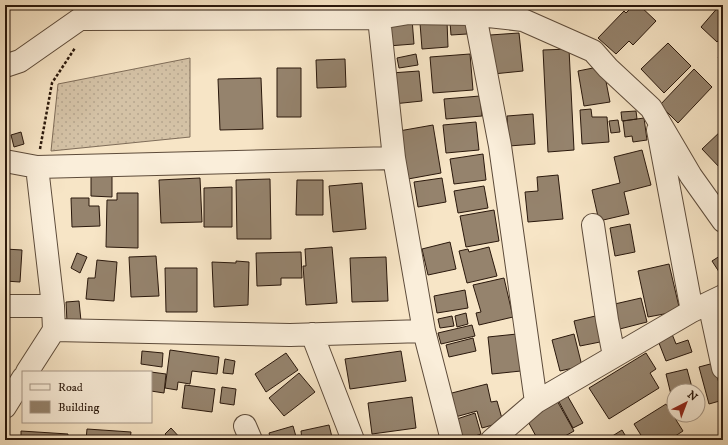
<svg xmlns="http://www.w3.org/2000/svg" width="728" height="445" font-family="'IM FELL DW Pica',serif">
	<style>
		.grass { fill: url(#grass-dots); stroke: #7f6d59 }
		.building { fill: #95836d; stroke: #2a180c }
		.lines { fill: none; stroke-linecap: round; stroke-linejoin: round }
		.minor-casing { stroke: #5d4b3a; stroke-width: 24 }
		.path { stroke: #2a180c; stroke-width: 2.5; stroke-dasharray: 3 2; stroke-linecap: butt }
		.minor { stroke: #faeeda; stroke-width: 22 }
	</style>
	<defs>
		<pattern id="grass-dots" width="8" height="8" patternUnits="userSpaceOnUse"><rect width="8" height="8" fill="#d4c2a6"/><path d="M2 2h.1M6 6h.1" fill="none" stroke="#b6a68e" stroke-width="1.8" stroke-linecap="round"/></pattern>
	</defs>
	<rect width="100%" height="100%" fill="#f7e5c6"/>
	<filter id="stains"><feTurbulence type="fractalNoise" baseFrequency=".005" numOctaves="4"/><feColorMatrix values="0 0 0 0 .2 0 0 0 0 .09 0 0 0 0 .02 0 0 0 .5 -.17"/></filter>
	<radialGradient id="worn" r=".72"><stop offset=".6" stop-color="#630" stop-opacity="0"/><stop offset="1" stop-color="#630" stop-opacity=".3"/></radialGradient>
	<path class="grass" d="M190,58V137L51,151L58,84Z"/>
	<path class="building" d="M634,5H639L656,21L633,45L629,41L616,54L598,38L624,11L626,13Z
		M720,5H723V35L717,42L701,27Z
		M412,19L414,44L388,46L387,21Z
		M447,21L448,47L422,49L420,23Z
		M467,21V34L451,35L450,22Z
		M519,33L523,71L493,74L490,35Z
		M668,43L691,66L664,93L641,69Z
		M569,49L574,150L548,152L543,50Z
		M723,51V62L718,58Z
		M416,54L418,65L399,68L397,58Z
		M470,54L473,90L433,93L430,57Z
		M345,59L346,87L317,88L316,60Z
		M603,66L610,102L584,106L578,71Z
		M277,68H301V117H277Z
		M694,69L712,87L678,123L660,105Z
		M419,71L422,101L393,104L391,73Z
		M261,78L263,129L220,130L218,79Z
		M480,96L482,116L446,119L444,99Z
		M591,109L592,117H607L609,142L582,144L580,110Z
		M636,111L637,119L622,121L621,112Z
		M533,114L535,144L509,146L507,116Z
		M644,118L647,140L633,142L632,136L625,137L623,121Z
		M618,120L620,132L611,133L609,121Z
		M476,122L479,150L446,153L443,125Z
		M433,125L441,173L408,179L399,131Z
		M723,129V167L721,169L702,149Z
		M21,132L24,144L14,147L11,135Z
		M642,150L651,185L624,192L629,214L599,221L592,190L620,183L614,157Z
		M483,154L486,180L454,184L450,159Z
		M91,175H112V197L91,196Z
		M558,175L563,219L528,222L525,192L538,191L537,177Z
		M200,178L202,222L161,223L159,180Z
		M442,178L446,202L418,207L414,182Z
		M270,179L271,239H237L236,180Z
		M297,180H323V215H296Z
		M362,183L366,229L333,232L329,186Z
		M484,186L488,208L458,213L454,191Z
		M232,187V227H204V188Z
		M117,193H138V248L106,247L107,200H117Z
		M71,198H89V206H99L100,226L72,227Z
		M494,210L499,241L466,247L460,216Z
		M630,224L635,252L615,256L610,228Z
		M450,242L456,269L428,275L422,249Z
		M332,247L337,303L306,305L303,266H306L305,249Z
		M489,247L497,276L467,283L459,251L468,249L469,252Z
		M5,249L22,250L20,282L5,281Z
		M301,252L302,278H281V285L257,286L256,253Z
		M77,253L87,257L80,273L71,268Z
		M723,254V278L712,261Z
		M156,256L159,296L131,297L129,257Z
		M386,257L388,301L352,302L350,258Z
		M97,260L117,262L114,301L86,299L88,278H95Z
		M236,261L249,262L248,305L214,307L212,262L236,263Z
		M669,264L680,311L648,317L638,271Z
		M165,268H197V312H166Z
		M504,278L513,317L479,325L476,313L481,312L473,285Z
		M465,290L468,308L437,313L434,296Z
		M641,298L647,322L612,331L606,306Z
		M79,301L81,321L67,322L66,302Z
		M466,313L468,324L457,327L455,316Z
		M604,314L610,340L580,346L574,321Z
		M452,316L454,326L440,328L438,319Z
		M472,325L475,336L441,344L438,333Z
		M517,334L521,371L492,374L488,337Z
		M574,334L582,366L560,371L552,340Z
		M672,334L676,344L688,340L692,352L666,361L657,338Z
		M473,338L476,351L449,357L446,345Z
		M170,350L219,357L217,374L192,371L190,384L178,382L177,390L165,388Z
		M142,351L163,353L162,367L141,364Z
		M401,351L406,381L350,389L345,359Z
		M286,353L298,370L266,392L255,374Z
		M646,353L656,369L650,373L659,388L609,419L589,388Z
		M225,359L235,361L233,374L223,373Z
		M714,363L723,400L709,404L699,367Z
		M687,369L693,391H674V407L666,374Z
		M151,372L166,374L164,393L151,391Z
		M299,373L315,392L284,416L269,398Z
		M487,384L491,402L497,401L503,422L482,428L477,411L448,419V394Z
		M185,385L215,389L212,412L182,408Z
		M222,387L236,389L234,405L220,403Z
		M567,395L583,423L573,428L558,400Z
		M412,397L416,428L372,434L368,403Z
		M555,397L574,431L558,440H538L524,414Z
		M666,404L683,431L669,440H644L634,424Z
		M475,413L481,434L463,440H457L451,421Z
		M329,425L332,437L319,440H302L301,431Z
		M293,426L297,440H271L269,433Z
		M171,428L182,440H170L165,434Z
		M87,429L131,432L130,440H86Z
		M622,430L628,440H606Z
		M21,431L68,434L67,440H21Z"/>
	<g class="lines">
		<g class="minor-casing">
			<path id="minor" d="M475,15L500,146L536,402
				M379,18L394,158L424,331L452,440
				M5,66L20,61L80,19L379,18L409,13L470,14L523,20L593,51L608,68L651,108L691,176L723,221
				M658,130L692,311
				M5,161L37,167L53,306L54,330L27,372
				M37,167L394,158
				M593,225L607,320L614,356
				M709,303L723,368
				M5,306H53
				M54,330L290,335L424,331
				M312,334L353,440
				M5,407L23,378
				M245,426L251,440
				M492,440L536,402L692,311L723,296"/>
		</g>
		<path class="path" d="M40,149L52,83L75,48"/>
		<use href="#minor" class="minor"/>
	</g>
	<rect width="728" height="445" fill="none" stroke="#f7e5c6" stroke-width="20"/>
	<rect x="6" y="6" width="716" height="433" fill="none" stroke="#2a180c" stroke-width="2"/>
	<rect x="10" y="10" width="708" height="425" fill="none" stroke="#2a180c"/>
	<rect x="22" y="371" width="130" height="52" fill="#faeeda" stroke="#a79888"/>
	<rect x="30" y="384" width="20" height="6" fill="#faeeda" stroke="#a79888"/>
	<text x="58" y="391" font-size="12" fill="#2a180c">Road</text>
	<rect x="30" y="401" width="20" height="12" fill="#95836d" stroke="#a79888"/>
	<text x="58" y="411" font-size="12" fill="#2a180c">Building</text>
	<g transform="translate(686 403) rotate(42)"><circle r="19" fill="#faeeda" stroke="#a79888"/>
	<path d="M0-3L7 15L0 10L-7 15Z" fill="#8f2418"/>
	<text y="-6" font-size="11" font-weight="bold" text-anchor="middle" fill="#2a180c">N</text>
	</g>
	<rect width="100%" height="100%" filter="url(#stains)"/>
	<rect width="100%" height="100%" fill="url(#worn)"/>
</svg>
